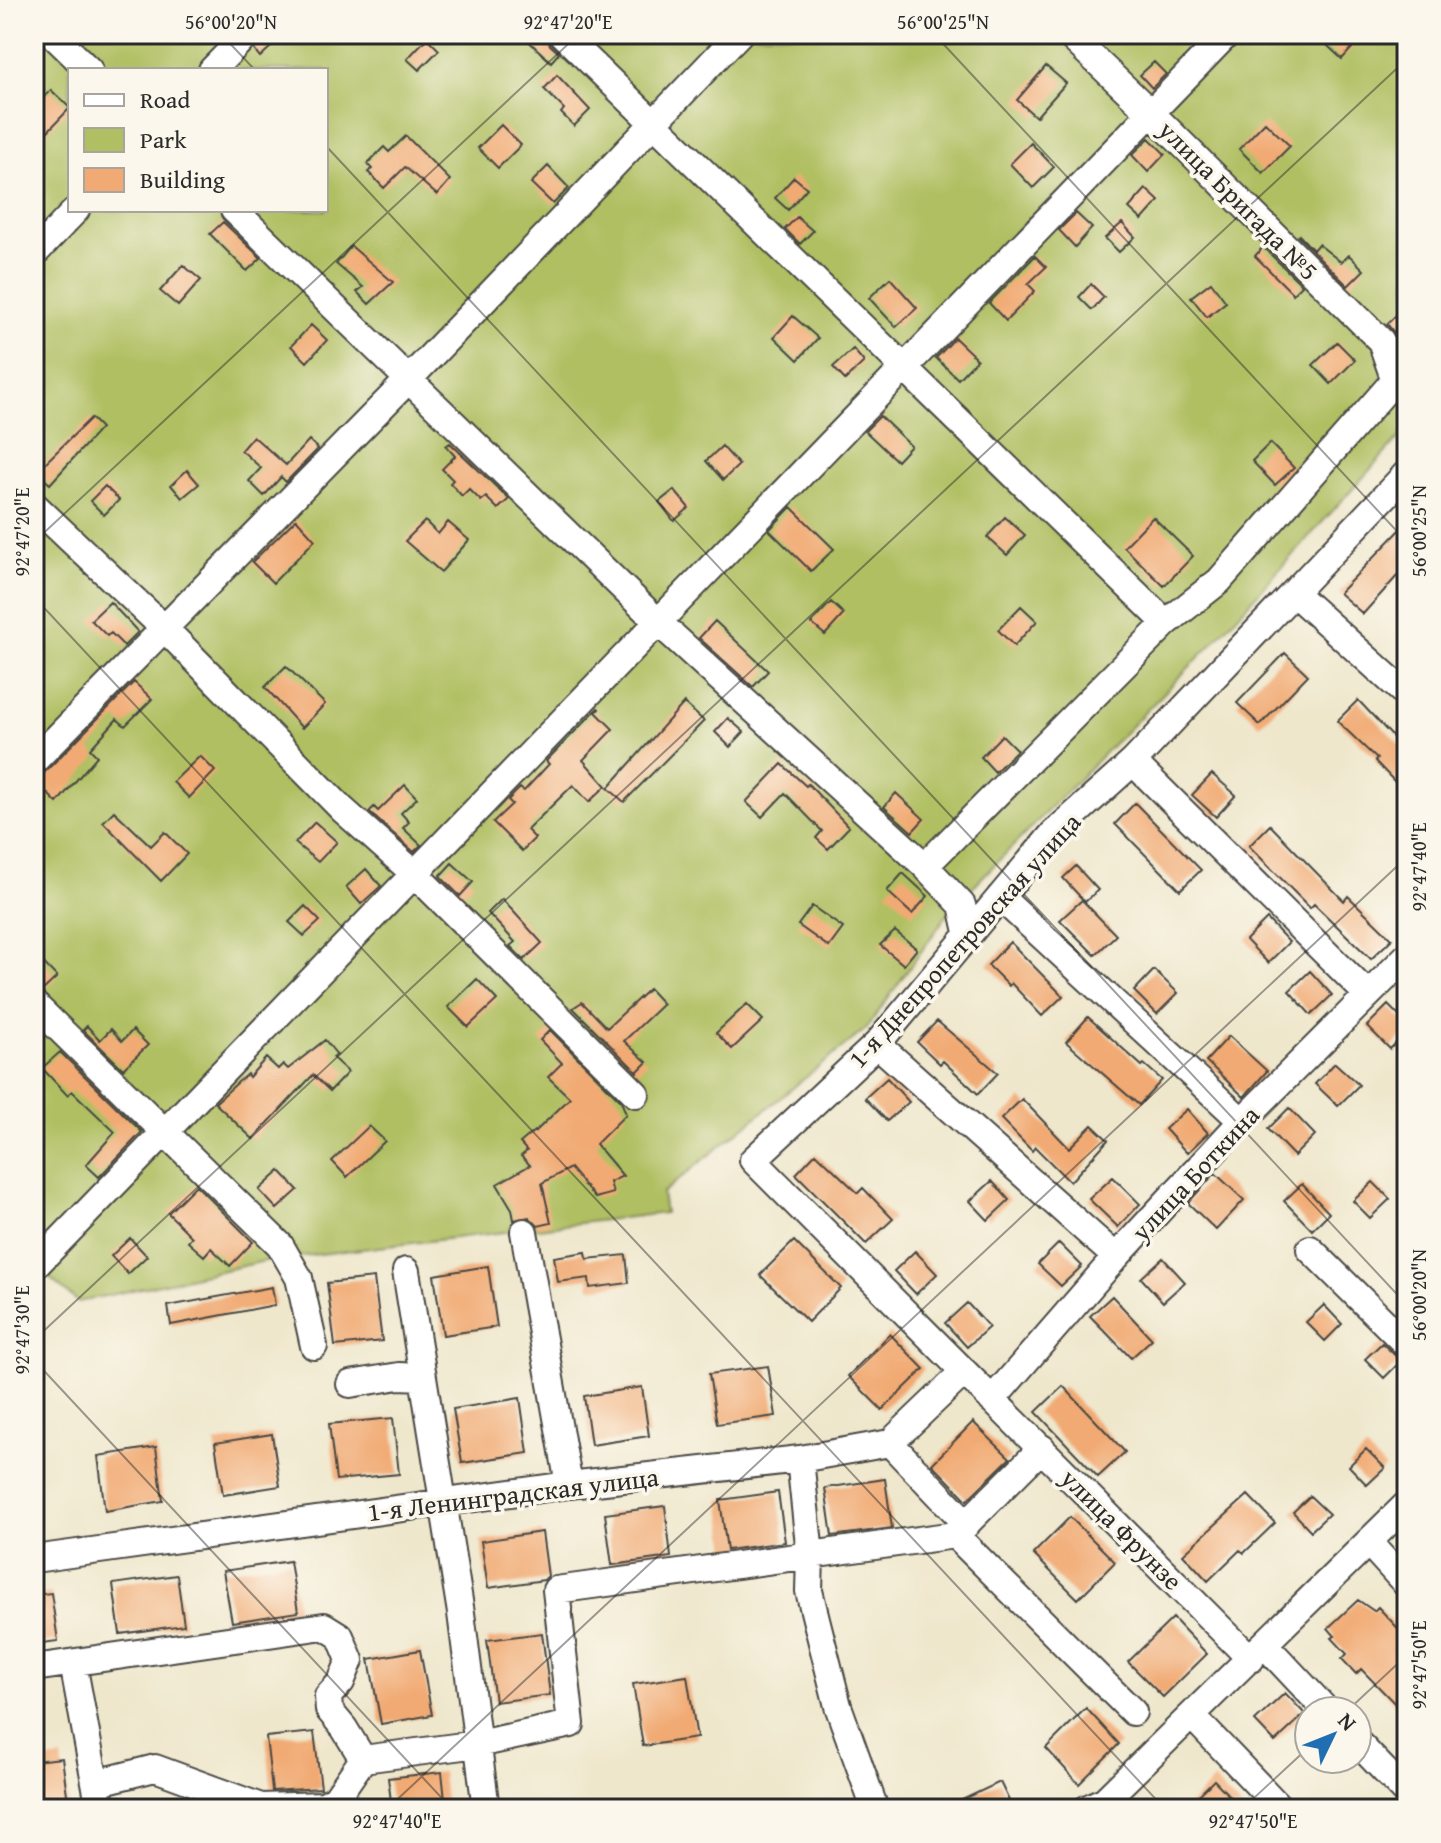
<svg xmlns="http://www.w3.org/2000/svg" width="1441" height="1843" font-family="'Gentium Book Plus',serif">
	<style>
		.green { fill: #b0bf62; stroke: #6e7546; stroke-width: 2; fill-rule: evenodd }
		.building { fill: #f1aa73 }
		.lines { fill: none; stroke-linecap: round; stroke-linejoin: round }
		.minor-casing { stroke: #484743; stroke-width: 30 }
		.minor { stroke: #fff; stroke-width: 26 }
		.ticks { fill: none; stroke: #2b2b2b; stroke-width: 2; stroke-opacity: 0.45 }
		.labels { text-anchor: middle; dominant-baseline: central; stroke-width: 7; stroke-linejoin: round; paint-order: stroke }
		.street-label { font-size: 26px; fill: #2b2b2b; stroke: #fbf7ec }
		.neatline { fill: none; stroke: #2b2b2b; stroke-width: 3 }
		.ticks-label { font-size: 20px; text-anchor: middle; fill: #2b2b2b }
	</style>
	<rect width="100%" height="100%" fill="#fbf7ec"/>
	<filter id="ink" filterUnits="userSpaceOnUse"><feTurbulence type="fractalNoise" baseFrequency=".0125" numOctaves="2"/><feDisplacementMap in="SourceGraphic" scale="16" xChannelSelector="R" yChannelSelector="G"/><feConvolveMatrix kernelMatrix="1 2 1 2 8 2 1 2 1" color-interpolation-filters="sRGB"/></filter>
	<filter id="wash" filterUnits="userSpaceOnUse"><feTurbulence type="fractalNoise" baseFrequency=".006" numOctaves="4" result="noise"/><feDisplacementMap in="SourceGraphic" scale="32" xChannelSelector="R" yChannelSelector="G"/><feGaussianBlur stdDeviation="1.8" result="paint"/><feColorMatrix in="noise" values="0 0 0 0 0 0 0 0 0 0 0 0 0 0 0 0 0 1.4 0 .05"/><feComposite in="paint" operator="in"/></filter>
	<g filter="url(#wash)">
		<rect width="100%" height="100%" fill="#efe7cc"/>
		<path class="green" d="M34,34H1407V429L1209,647L952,908L866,1029L662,1193L665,1213L270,1260L78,1302L34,1265ZM70,70H326V210H70Z"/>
		<g id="blocks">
			<path class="building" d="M263,34H285L260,57L254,50Z
				M521,34H546L550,45L559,53L551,62Z
				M1315,34H1365L1342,59Z
				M427,38L439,50L419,70L407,59Z
				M1154,62L1166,74L1152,88L1140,75Z
				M1046,66L1066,83L1036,117L1017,100Z
				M557,75L590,110L574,126L561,113L564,109L544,89Z
				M51,90L70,108L48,131L34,118V107Z
				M1265,122L1290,146L1263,173L1239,149Z
				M501,125L521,145L498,168L478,148Z
				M406,136L450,180L437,195L405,167L384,188L368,172L372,169L367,164L384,147L389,152Z
				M1149,138L1165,154L1148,172L1132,155Z
				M1031,143L1054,167L1033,188L1010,164Z
				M548,166L569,188L553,204L531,183Z
				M794,177L807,188L788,210L775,198Z
				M1146,189L1159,201L1142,220L1129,208Z
				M1076,213L1092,228L1075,247L1059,230Z
				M797,217L813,231L800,244L785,229Z
				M223,222L261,258L247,271L210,234Z
				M1122,223L1135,237L1119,252L1105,238Z
				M1299,235L1313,250L1318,244L1341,262L1349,255L1364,270L1348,286L1298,236Z
				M351,246L393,282L369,304L357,292L363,287L336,264Z
				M1263,247L1302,285L1293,294L1255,256Z
				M1035,256L1046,267L1028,284L1035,291L1006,321L989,303Z
				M183,265L201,280L178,306L160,291Z
				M890,278L917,308L896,327L869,298Z
				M1211,282L1226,302L1207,317L1191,297Z
				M1091,284L1104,297L1092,310L1079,297Z
				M1407,304V350L1403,351L1396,335L1387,324Z
				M793,316L818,338L798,360L774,337Z
				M311,325L327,340L307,362L291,346Z
				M955,338L977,359L958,379L936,358Z
				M1337,342L1355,360L1331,384L1313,365Z
				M853,349L864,362L845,380L833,367Z
				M880,416L911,446L897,461L865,431Z
				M91,418L101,428L50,484L36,472Z
				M253,436L286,465L309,440L318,449L286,482L281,477L264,496L249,481L261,468L241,450Z
				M450,443L509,499L498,509L486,497L481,501L469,489L462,496L450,483L453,480L442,469L455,456L446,446Z
				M1270,443L1294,468L1275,485L1252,461Z
				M722,446L739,465L723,480L706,461Z
				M187,470L199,484L182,498L171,485Z
				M105,486L119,500L104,515L90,501Z
				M674,490L689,508L674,521L659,502Z
				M791,507L834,549L811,571L769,530Z
				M1005,517L1025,535L1007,555L987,537Z
				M1153,517L1193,556L1164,586L1124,547Z
				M296,519L315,540L273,583L252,562Z
				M425,521L438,534L448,522L469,540L441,572L405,541Z
				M1407,523V565L1363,614L1339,593Z
				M110,602L138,632L124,646L111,633L107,636L91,620Z
				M831,602L844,614L825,635L811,623Z
				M1021,606L1037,621L1014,646L998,630Z
				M715,621L768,671L753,687L699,638Z
				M1285,653L1308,675L1260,725L1237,703Z
				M286,666L325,704L302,728L265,687Z
				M134,682L152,699L125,726L117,719L90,749L97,756L57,803L46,792L44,794L34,785V777L45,772Z
				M1358,700L1407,752V775L1397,784L1375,761L1377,759L1337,721Z
				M684,703L704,721L624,802L608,788Z
				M598,708L599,709L596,712L613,729L583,760L606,786L589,802L573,785L527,830L535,838L522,851L493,822L512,804L508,800L520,788L524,791L549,764L546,761Z
				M728,718L744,732L730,747L715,732Z
				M1002,735L1017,750L995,772L981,757Z
				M200,756L215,771L189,798L173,782Z
				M782,764L806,786L808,784L849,827L828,849L816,838L822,831L785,793L762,817L746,802Z
				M1212,774L1236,795L1216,817L1192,795Z
				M405,785L417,798L401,813L409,822L403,828L421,845L414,852L369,812L374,807L378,811Z
				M896,793L924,819L912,832L884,807Z
				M1135,803L1201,870L1180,890L1115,824Z
				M114,811L151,846L165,832L187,854L161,881L103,822Z
				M315,822L337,842L318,862L295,843Z
				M1270,825L1344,901L1348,896L1392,939L1371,959L1314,904L1310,908L1249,846Z
				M452,863L473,882L460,896L440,876Z
				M1076,866L1098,890L1085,902L1063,878Z
				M366,869L381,886L361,904L346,887Z
				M903,873L928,896L912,914L887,891Z
				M502,899L542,943L524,960L510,946L515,942L488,913Z
				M1082,900L1116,935L1095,955L1060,920Z
				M305,906L320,921L304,936L289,922Z
				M812,906L843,928L829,947L798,925Z
				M1267,919L1289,942L1268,963L1246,940Z
				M895,931L917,949L904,965L880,945Z
				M1010,942L1063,996L1042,1016L1011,983L1009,986L988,965Z
				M34,953L57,977L42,991L34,988Z
				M1154,970L1178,993L1157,1014L1134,991Z
				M1310,971L1332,995L1311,1015L1289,991Z
				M477,979L497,1000L468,1027L448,1007Z
				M649,989L663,1004L624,1041L647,1062L637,1072L573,1008L582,1002L607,1028Z
				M747,1004L763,1020L732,1049L716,1033Z
				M1388,1005L1407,1024V1032L1390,1049L1367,1026Z
				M1088,1017L1142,1066L1144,1064L1162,1080L1139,1105L1066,1042Z
				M937,1021L998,1073L978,1094L943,1061L940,1064L917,1042Z
				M87,1026L100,1040L111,1029L122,1041L133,1030L148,1045L123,1069L83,1030Z
				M550,1030L621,1101L626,1114L596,1144L623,1176L610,1182L613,1193L595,1198L570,1168L542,1183L551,1223L538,1226L529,1217L514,1220L512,1209L497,1184L530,1165L521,1156L527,1151L520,1143L534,1131L535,1132L570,1098L548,1077L562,1063L540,1040Z
				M1229,1036L1267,1071L1244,1097L1206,1061Z
				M325,1040L337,1055L333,1058L348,1072L330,1091L313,1075L253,1139L215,1103L247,1074L249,1077L266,1058L278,1069L283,1064L288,1069Z
				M60,1052L142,1132L99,1177L86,1165L115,1132L72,1091L67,1095L42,1068Z
				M1335,1063L1359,1085L1338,1106L1315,1084Z
				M887,1078L909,1102L887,1121L865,1098Z
				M1022,1099L1069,1148L1092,1125L1108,1140L1070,1182L1035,1147L1032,1151L1001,1119Z
				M1289,1108L1315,1135L1294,1156L1268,1129Z
				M1187,1109L1208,1133L1187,1153L1165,1129Z
				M369,1126L385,1141L347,1177L332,1161Z
				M816,1153L858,1193L863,1188L893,1219L866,1244L796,1174Z
				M280,1171L298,1190L277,1209L259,1190Z
				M1215,1173L1244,1200L1216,1230L1188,1203Z
				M1113,1177L1140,1204L1118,1227L1089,1199Z
				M992,1181L1009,1200L988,1220L970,1201Z
				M1373,1182L1390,1199L1370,1218L1353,1201Z
				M1302,1184L1329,1213L1312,1230L1284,1201Z
				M196,1185L253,1242L230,1266L211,1248L204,1256L188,1242L192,1237L168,1213Z
				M130,1238L147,1256L128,1274L111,1256Z
				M794,1241L841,1288L808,1322L760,1275Z
				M1059,1243L1082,1266L1061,1286L1038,1264Z
				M915,1251L937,1274L916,1294L894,1271Z
				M586,1252L587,1259L626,1255L629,1283L590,1288L589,1278L558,1282L554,1257Z
				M1163,1258L1185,1282L1163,1302L1141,1278Z
				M488,1266L497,1327L443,1335L434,1275Z
				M374,1278L382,1341L335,1346L327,1283Z
				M272,1287L275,1305L171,1325L168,1306Z
				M1112,1296L1152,1339L1131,1358L1090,1316Z
				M967,1303L989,1327L967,1347L945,1323Z
				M1324,1305L1342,1324L1325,1341L1306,1322Z
				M890,1334L924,1369L882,1410L848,1376Z
				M1382,1343L1401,1361L1384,1378L1365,1359Z
				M768,1366L776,1416L717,1424L709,1374Z
				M1063,1386L1125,1452L1098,1477L1036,1412Z
				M642,1387L649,1436L591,1445L584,1396Z
				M520,1398L528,1453L462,1463L453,1409Z
				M393,1418L399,1474L336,1480L329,1424Z
				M973,1422L1010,1458L967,1500L932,1464Z
				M272,1434L280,1486L223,1495L215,1443Z
				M156,1447L163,1501L105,1511L98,1456Z
				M1366,1449L1385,1468L1367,1485L1349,1466Z
				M885,1479L892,1528L832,1536L825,1488Z
				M778,1492L785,1542L727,1550L720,1500Z
				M1248,1495L1275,1523L1244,1553L1240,1550L1208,1581L1183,1554Z
				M1310,1496L1329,1514L1311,1531L1293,1512Z
				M665,1506L671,1557L612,1565L605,1514Z
				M1070,1517L1115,1562L1078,1599L1033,1554Z
				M542,1532L548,1576L544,1580L488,1588L481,1541Z
				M290,1561L298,1612L232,1622L223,1571Z
				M177,1575L184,1625L120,1634L113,1584Z
				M51,1593L58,1641L34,1644V1595Z
				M1358,1600L1374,1611L1378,1607L1407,1638V1716L1361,1669L1356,1674L1342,1659L1347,1654L1332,1638L1335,1636L1328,1628Z
				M1173,1618L1207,1654L1163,1697L1128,1662Z
				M542,1633L550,1695L495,1702L487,1640Z
				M420,1650L432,1715L381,1724L369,1659Z
				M687,1676L697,1738L643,1746L633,1684Z
				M1285,1693L1305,1714L1275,1742L1255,1721Z
				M1086,1708L1119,1744L1079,1784L1046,1748Z
				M314,1732L321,1788L272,1791L266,1737Z
				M62,1758L69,1809H34V1761Z
				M442,1772L446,1809H392L388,1778Z
				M1214,1780L1242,1809H1185Z
				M1000,1782L1013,1809H943Z"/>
		</g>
	</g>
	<g filter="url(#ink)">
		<use href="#blocks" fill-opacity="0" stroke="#484743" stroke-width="2"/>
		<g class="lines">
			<g class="minor-casing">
				<path id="minor" d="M52,34L89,70
					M562,34L1166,623
					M1068,34L1152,114L1381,341L1394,378
					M212,70L247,34
					M234,210L658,622L925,866L962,905L968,932
					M34,254L76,210
					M34,505L165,629L342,809L416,875L636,1094
					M1295,594L1407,695
					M34,761L410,378L739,34
					M1133,762L1368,995
					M925,866L1166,623L1219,581L1407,366
					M1000,897L1242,1121
					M34,1004L280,1245L299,1278L314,1346
					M877,1044L1116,1257
					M524,1232L569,1485
					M1310,1249L1407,1345
					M38,1263L1227,34
					M406,1271L461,1613L486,1809
					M350,1384L399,1376L423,1377
					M992,1400L1116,1257L1242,1121L1407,956
					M890,1443L967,1524L955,1535L1133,1712
					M800,1459L810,1555L809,1591L838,1706L875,1809
					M1368,1542L1407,1585
					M34,1559L569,1485L800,1459L890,1443L964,1372
					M1265,1645L1327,1711
					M1251,1659L753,1160L877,1044L1053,834L1133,762L1407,473
					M73,1663L100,1809
					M34,1668L324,1626L340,1636L350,1660L341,1682L328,1696L329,1710L344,1728L363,1759L478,1744L571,1724L556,1590L955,1535L1042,1448
					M1192,1716L1281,1809
					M1357,1742L1407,1794
					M96,1783L155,1768L261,1807L324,1805L336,1798L363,1759
					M1086,1809L1105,1800L1407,1504"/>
			</g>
			<use href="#minor" class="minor"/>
		</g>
	</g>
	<path class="ticks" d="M221,34L255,70M934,34L1407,542M326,146L1407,1305M34,542L579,34M34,597L1165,1809M34,1340L1407,59M34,1360L452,1809M1347,1711L1407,1655M387,1809L1407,857M1242,1809L1309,1747"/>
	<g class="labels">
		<g class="street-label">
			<text transform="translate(1239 200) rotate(45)">улица Бригада №5</text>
			<text transform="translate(964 940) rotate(-48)">1-я Днепропетровская улица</text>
			<text transform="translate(1195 1173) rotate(-47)">улица Боткина</text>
			<text transform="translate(513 1494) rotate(-7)">1-я Ленинградская улица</text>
			<text transform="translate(1122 1529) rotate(45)">улица Фрунзе</text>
		</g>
	</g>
	<rect width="1441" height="1843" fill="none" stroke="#fbf7ec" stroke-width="88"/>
	<rect x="68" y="68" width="260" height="144" fill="#fbf7ec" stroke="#a8a59f" stroke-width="2"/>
	<rect x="84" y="94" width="40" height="12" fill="#ffffff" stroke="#a8a59f" stroke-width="2"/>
	<text x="140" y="108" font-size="24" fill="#2b2b2b">Road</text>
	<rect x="84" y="128" width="40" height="24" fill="#b0bf62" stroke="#a8a59f" stroke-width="2"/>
	<text x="140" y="148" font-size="24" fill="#2b2b2b">Park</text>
	<rect x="84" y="168" width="40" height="24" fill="#f1aa73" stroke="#a8a59f" stroke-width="2"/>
	<text x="140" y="188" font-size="24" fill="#2b2b2b">Building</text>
	<g transform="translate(1333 1735) rotate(47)"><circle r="38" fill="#fbf7ec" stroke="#a8a59f" stroke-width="2"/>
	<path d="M0-6L14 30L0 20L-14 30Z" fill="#1f6fb2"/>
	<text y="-12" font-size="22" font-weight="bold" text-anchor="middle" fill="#2b2b2b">N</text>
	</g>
	<rect x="44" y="44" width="1353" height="1755" class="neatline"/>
	<g class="ticks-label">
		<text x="231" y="29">56°00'20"N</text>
		<text x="568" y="29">92°47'20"E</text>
		<text x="943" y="29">56°00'25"N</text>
		<text transform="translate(1419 531) rotate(-90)" y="7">56°00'25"N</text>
		<text transform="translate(22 532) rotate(-90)" y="7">92°47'20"E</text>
		<text transform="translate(1419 867) rotate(-90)" y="7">92°47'40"E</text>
		<text transform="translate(1419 1295) rotate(-90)" y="7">56°00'20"N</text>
		<text transform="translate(22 1330) rotate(-90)" y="7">92°47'30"E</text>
		<text transform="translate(1419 1665) rotate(-90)" y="7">92°47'50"E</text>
		<text x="397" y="1828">92°47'40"E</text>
		<text x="1253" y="1828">92°47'50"E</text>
	</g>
</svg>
